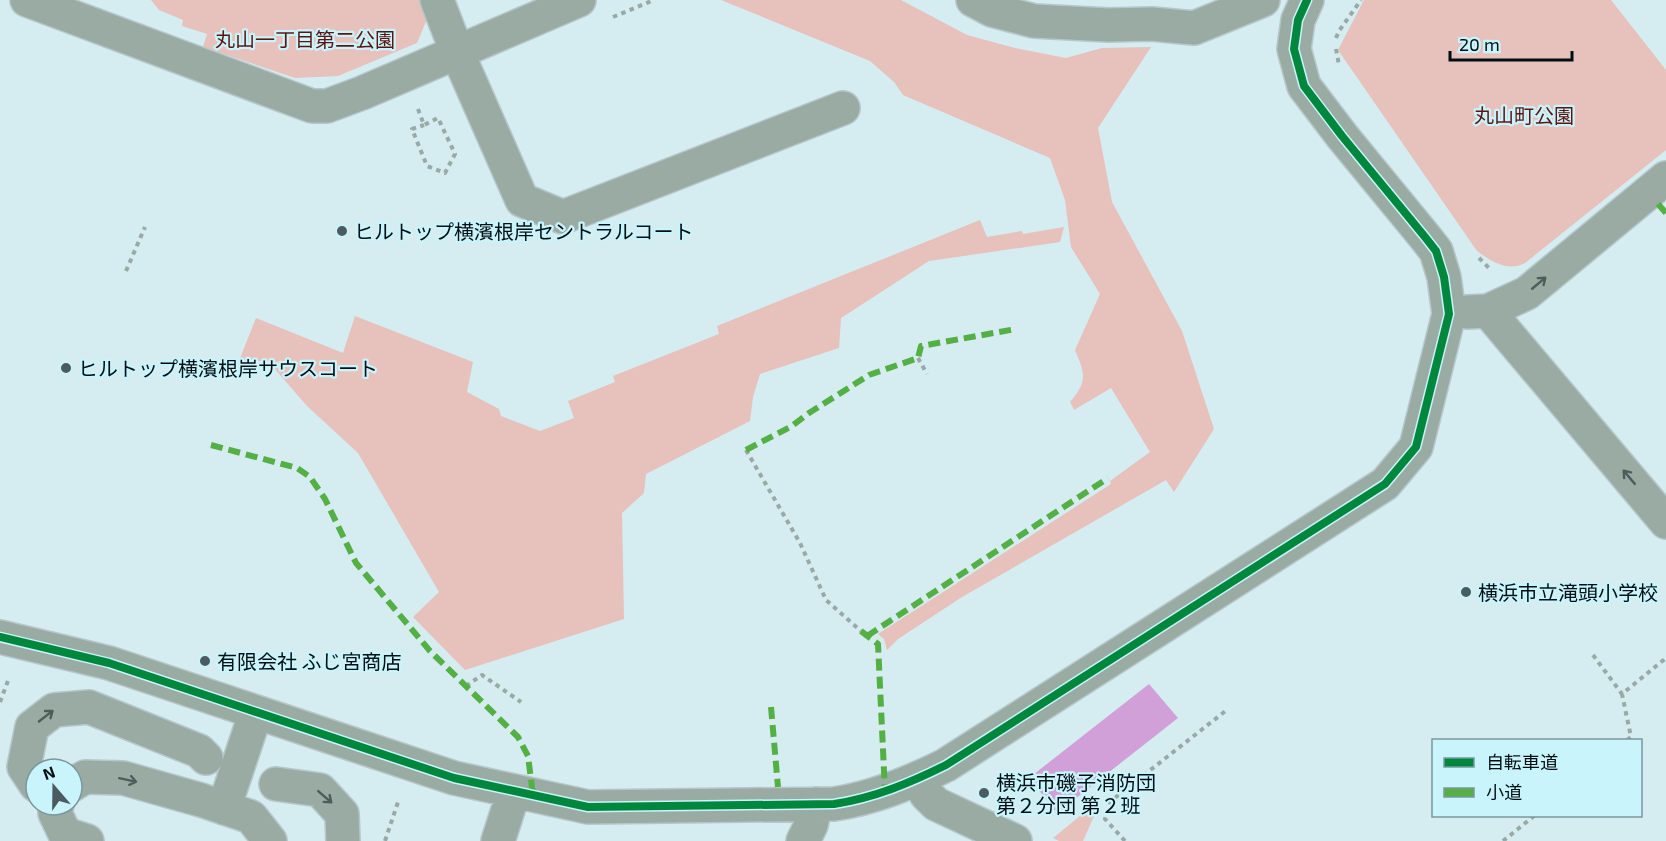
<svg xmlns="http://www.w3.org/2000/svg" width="1666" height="841" font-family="'Exo 2','Noto Sans JP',sans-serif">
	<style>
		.green { fill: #e7c1bc }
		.water { fill: #d2a0d8 }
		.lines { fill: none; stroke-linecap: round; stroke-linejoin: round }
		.minor-casing { stroke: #b5c7ca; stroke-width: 36 }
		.path { stroke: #99a9a5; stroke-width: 4; stroke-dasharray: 4.5 4.5; stroke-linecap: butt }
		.minor { stroke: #9aaba3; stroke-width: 33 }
		.quiet { stroke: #54b044; stroke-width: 6; stroke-dasharray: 12 6; stroke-linecap: butt }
		.cycleway-casing { stroke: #caf4fb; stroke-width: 11 }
		.cycleway { stroke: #00873e; stroke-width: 8 }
		.oneway { stroke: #4d5d5b }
		.poi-dot { fill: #4b5c60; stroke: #caf4fb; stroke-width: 2 }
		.labels { text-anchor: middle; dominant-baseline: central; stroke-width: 4.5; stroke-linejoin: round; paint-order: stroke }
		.park-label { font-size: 20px; fill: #5b140f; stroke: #caf4fb }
		.poi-label { font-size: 20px; fill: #000f13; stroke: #caf4fb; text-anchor: start }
	</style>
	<rect width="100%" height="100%" fill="#d5ecf0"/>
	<path class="green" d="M151,0H422L427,19L417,43L338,76L295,78L203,47L207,34L182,26L183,20L159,10Z
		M721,0H901L967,35L1015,48L1066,58L1102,48L1151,47L1098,128L1112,202L1182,331L1214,429L1174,492L1166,480L962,597L898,639L887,650L884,639L878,634L1111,484L1110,481L1150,452L1111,388L1074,410L1070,402C1088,381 1085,374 1075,350L1100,294L1071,247L1065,200L1050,158L903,95L894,82L870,61Z
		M1364,0H1611L1666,70V150L1525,263C1508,272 1492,262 1477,251L1338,50Z
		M980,220L987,237L1022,231L1023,234L1064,227L1060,242L929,261L841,318L839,348L760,374L753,397L750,421L646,474L644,493L622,513L624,619L465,670L413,617L439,592L358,453L307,406L268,361H239L256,318L343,353L355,316L473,362L467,392L499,409L501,416L540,431L574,418L568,401L615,382L613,376L719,334L717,326Z
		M1102,798L1083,841H1059L1053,838Z"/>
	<path class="water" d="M1149,684L1178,718L1057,813L1029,778Z"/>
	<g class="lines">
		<g class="minor-casing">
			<path id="minor" d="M27,0L312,106H327L362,93L579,0
				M437,0L457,52L522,200L563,217L843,108
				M973,0L992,10L1034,21L1108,25L1152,24L1194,28L1263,0
				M1488,311L1666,522
				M1467,312L1488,311L1527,293L1666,178
				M0,637L109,663L454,778L588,807L834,804C874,798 910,783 946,765L1385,484L1416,447L1449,314L1444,277L1436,251L1425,237L1342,136L1304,86L1294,49L1298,20L1307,0
				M922,777L926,794L936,804L1015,841
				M276,784L320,790L342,814L343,841
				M36,785L24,767L32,727L54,710L89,707L199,751L206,758
				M72,785L85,777L123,778L201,800L251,817L270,841
				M57,805L55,813L65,834L87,841
				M224,808L256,712
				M498,841L514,791
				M803,841L811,825L816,804"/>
		</g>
		<path class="path" d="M613,17L654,0
			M1336,38L1339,31L1361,0
			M1336,49L1339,65
			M418,109L424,125L438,118L455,154L445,173L427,166L412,129L424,125
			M1479,258L1489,268H1491
			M126,271L145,227
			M918,358L927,374
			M746,450L800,543L826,600L861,631
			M1593,655L1622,694
			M466,686L482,675L521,702
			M0,702L9,678
			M1627,740L1631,737L1622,694L1666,658
			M385,841L399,799
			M1125,841L1105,819L1111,801L1228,709
			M1503,841L1534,816"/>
		<use href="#minor" class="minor"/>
		<path class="quiet" d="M1658,204L1666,213
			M211,445L297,468L310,477L325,499L356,563L430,651L518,737L528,756L533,795
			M746,450L792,426L809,413L869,375L918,358L921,346L1016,329
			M861,631L878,644L885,792
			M867,636L1108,478
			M771,707L778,787"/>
		<g class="cycleway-casing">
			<path id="cycleway" d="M0,637L109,663L454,778L588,807L834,804C874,798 910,783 946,765L1385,484L1416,447L1449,314L1444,277L1436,251L1425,237L1342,136L1304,86L1294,49L1298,20L1307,0"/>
		</g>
		<use href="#cycleway" class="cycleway"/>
	</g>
	<defs><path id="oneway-shaft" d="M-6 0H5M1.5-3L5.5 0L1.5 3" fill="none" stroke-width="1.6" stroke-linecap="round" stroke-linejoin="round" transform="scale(1.5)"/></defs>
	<g class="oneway">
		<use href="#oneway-shaft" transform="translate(1539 283) rotate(-40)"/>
		<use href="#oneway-shaft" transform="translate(1629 477) rotate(-130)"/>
		<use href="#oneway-shaft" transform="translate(46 716) rotate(-38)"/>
		<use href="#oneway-shaft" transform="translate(128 780) rotate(12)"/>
		<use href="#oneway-shaft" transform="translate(325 797) rotate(41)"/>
	</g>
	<g class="poi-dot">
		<circle cx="342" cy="231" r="6"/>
		<circle cx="66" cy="368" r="6"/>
		<circle cx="1466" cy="592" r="6"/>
		<circle cx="205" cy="661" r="6"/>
		<circle cx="984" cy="793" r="6"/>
	</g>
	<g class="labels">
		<g class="park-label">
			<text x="305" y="39">丸山一丁目第二公園</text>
			<text x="1524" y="115">丸山町公園</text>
		</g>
		<g class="poi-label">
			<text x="354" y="231">ヒルトップ横濱根岸セントラルコート</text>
			<text x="78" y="368">ヒルトップ横濱根岸サウスコート</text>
			<text x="1478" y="592">横浜市立滝頭小学校</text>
			<text x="217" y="661">有限会社 ふじ宮商店</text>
			<text x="996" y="782">横浜市磯子消防団<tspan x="996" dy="23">第２分団 第２班</tspan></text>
		</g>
	</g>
	<rect x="1432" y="739" width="210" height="78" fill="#caf4fb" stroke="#79989e" stroke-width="1.5"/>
	<rect x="1444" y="758" width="30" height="9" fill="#00873e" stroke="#79989e" stroke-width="1.5"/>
	<text x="1486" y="769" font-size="18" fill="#000f13">自転車道</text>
	<rect x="1444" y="788" width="30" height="9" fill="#54b044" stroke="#79989e" stroke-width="1.5"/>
	<text x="1486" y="799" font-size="18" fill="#000f13">小道</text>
	<g transform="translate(54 787) rotate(340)"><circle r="28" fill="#caf4fb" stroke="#79989e" stroke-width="1.5"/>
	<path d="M0-4.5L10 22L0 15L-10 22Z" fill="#4b5c60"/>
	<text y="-9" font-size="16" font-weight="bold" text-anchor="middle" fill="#000f13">N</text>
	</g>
	<path d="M1450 51v9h122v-9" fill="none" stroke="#000f13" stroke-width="3"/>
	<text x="1459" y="51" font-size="18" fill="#000f13" stroke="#caf4fb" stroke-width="4.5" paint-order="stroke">20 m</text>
</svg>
